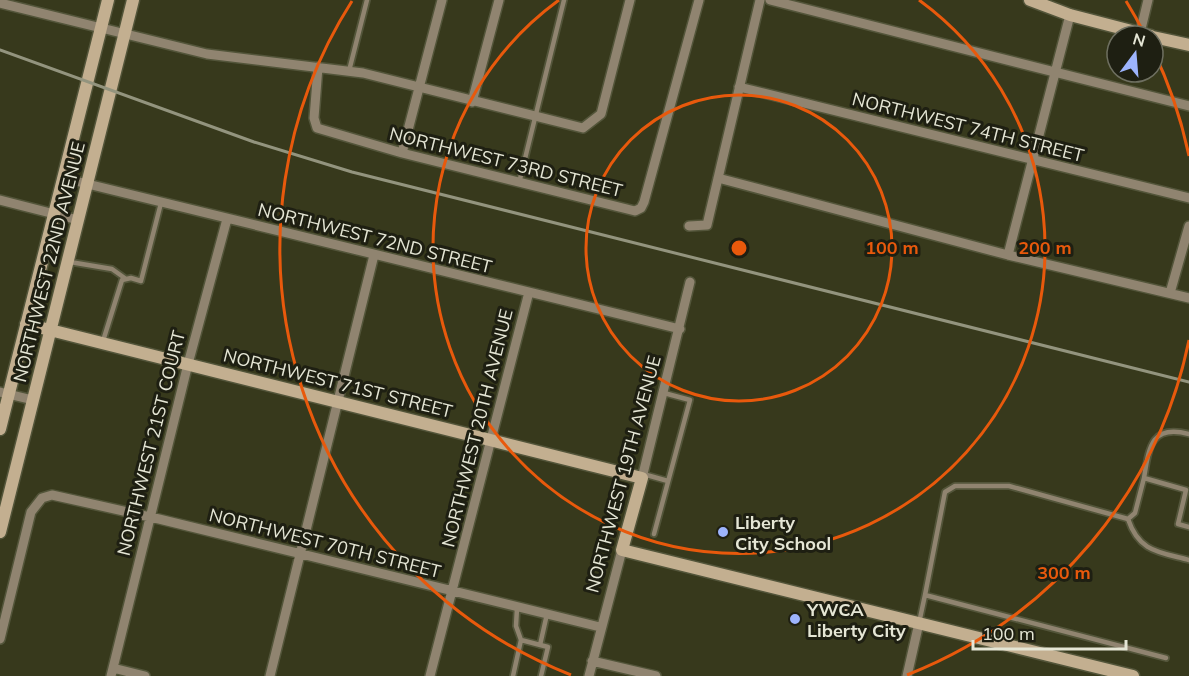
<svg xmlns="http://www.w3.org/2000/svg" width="1189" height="676" font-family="Mulish,sans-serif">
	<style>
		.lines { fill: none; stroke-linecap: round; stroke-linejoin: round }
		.lane-casing { stroke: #53553a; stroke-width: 8 }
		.street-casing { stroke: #53553a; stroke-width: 12 }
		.secondary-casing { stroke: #53553a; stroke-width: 15 }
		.lane { stroke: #908470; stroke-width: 4.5 }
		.street { stroke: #908470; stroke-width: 9 }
		.secondary { stroke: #c3af90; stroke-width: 12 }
		.rail { stroke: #93947e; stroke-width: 3 }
		.ring { fill: none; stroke: #e8590c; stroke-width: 3 }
		.poi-dot { fill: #9db4fd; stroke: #1e1f12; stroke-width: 2 }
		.labels { text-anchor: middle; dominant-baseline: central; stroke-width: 6; stroke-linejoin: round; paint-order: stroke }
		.street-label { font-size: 18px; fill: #e5e6d5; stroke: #1e1f12 }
		.poi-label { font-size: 18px; font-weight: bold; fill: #e5e6d5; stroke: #1e1f12; text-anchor: start }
		.centre { fill: #e8590c; stroke: #1e1f12; stroke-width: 3 }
		.ring-label { font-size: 18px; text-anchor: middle; font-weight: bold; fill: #e8590c; stroke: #1e1f12; stroke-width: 6; stroke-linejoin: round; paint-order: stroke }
	</style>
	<rect width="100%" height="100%" fill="#37391c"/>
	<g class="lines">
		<g class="lane-casing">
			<path id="lane" d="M349,71L367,0
				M519,183L564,0
				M70,262L112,269L126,279
				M103,341L122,280L131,278L141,281L161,203
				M643,474L668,481
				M1144,478C1149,447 1151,424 1189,434
				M1128,519L1135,513L1144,478L1186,490L1178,524L1189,527
				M654,534L690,400L664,393
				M925,595L945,492L955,486H1009L1128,519C1139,552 1159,552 1189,560
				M517,608L516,626L521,640
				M919,623L925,595L1166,658
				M540,645L547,614
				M513,676L521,640L548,647L541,676"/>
		</g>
		<g class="street-casing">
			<path id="street" d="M770,0L1189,106
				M0,3L207,54L363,73L583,128L601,114L630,0
				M1140,33L1148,0
				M318,67L314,118L317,128L402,153L635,211L641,208L644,202L699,0
				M739,87L1189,198
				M472,102L499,0
				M402,153L442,0
				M63,178L680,329
				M718,178L1008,255L1189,298
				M0,200L78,220
				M689,226L707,225L760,0
				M1008,255L1070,15
				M1170,293L1189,226
				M0,392L33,400
				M642,478L690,282
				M0,639L31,512L42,498L52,495L159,519L600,627
				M592,661L656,676
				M113,668L145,676
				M111,676L188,364L227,219
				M270,676L374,255
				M430,676L529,292
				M589,676L622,550
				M907,676L919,623"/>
		</g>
		<g class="secondary-casing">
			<path id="secondary" d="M1030,0L1070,15L1151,36
				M1153,37L1189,45
				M26,324L642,478L622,550L1133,676
				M0,429L108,0
				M0,532L133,0"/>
		</g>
		<use href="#lane" class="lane"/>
		<use href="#street" class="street"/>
		<use href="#secondary" class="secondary"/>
		<path class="rail" d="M0,50L254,142L352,172L1189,382"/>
	</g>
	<g class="ring">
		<circle cx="739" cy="248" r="153"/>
		<path d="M919 0A306 306 0 1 1 559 0"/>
		<path d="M1189 340A459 459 0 0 1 907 675M571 675A459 459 0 0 1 352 1M1126 1A459 459 0 0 1 1144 33M1153 50A459 459 0 0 1 1189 156"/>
	</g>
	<g class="poi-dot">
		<circle cx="723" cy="532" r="6"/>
		<circle cx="795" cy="619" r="6"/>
	</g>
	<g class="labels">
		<g class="street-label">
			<text transform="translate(968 127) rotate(14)">NORTHWEST 74TH STREET</text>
			<text transform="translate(506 162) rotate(14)">NORTHWEST 73RD STREET</text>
			<text transform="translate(375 238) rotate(14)">NORTHWEST 72ND STREET</text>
			<text transform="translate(49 262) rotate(-76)">NORTHWEST 22ND AVENUE</text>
			<text transform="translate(338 383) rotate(14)">NORTHWEST 71ST STREET</text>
			<text transform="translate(477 428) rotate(-76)">NORTHWEST 20TH AVENUE</text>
			<text transform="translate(151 443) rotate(-76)">NORTHWEST 21ST COURT</text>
			<text transform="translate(623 474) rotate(-75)">NORTHWEST 19TH AVENUE</text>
			<text transform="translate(325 543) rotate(14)">NORTHWEST 70TH STREET</text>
		</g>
		<g class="poi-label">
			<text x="735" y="522">Liberty<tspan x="735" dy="21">City School</tspan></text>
			<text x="807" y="609">YWCA<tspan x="807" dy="21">Liberty City</tspan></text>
		</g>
	</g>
	<circle cx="739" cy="248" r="9" class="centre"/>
	<g class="ring-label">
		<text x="892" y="254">100 m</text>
		<text x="1045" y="254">200 m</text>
		<text x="1064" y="579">300 m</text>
	</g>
	<g transform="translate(1135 54) rotate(16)"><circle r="28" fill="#1e1f12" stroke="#6e6f60" stroke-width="1.5"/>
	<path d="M0-4.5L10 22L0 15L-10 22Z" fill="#9db4fd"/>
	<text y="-9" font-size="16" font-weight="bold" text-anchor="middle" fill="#e5e6d5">N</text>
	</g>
	<path d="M973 640v9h153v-9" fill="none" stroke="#e5e6d5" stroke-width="3"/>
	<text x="982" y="640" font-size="18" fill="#e5e6d5" stroke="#1e1f12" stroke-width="4.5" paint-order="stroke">100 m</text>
</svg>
